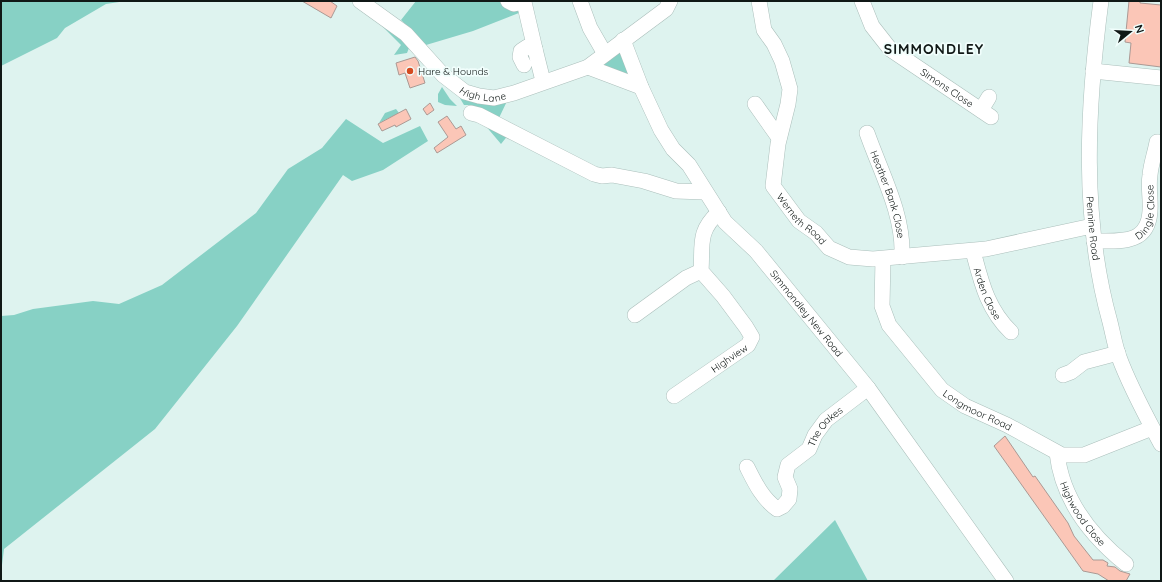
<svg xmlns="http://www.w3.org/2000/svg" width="1162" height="582" font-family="Quicksand,sans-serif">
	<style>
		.green { fill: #87d1c5 }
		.building { fill: #fbc6b7; stroke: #ab9994 }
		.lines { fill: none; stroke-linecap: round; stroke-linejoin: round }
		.minor-casing { stroke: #abbfbb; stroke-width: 16 }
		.minor { stroke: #fff; stroke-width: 15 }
		.poi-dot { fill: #d44b21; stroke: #f1fefc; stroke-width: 1.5 }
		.labels { text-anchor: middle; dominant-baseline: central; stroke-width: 3.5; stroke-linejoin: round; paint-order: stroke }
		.poi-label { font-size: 10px; fill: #101816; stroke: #f1fefc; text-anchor: start }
		.street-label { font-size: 10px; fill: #101816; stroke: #f1fefc }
		.district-label { font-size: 14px; font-weight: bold; letter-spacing: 1px; fill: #101816; stroke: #f1fefc }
	</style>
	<rect width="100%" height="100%" fill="#def3ef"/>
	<path class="green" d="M1,1H126L106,4L65,28L57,38L1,66Z
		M416,1H527L529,9L473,31L426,45L401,20Z
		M379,23L397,31L409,48L407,53L394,55L401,45Z
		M618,51L623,54L630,76L600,66Z
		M442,87L450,99L457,106L445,105L438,102V94Z
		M455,90L509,97L498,120L470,105H464Z
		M396,109L399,113L379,123L385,113Z
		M479,118L509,134L501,144Z
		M346,119L383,143L420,126L428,141L383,170L352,181L343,175L237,326L155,429L4,549L1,573V316L14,315L33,309L93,301L119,304L162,285L256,213L288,169L322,148Z
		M835,520L868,581H773Z"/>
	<path class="building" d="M302,1H330L337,6L331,18Z
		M1129,1H1140V3L1161,5V67L1129,63L1131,43L1125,42Z
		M415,57L418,61L425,83L410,88L405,73L399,75L396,63Z
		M430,103L434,110L427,115L423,109Z
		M406,109L411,119L396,127L395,125L382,131L378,124Z
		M447,116L456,129L461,126L466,135L437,153L434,148L448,137L438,122Z
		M1005,436L1033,477L1035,476L1068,523L1074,536L1093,560H1103L1108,563L1107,566L1115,567L1120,571L1130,574L1126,581H1109L1098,574L1083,571L994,446Z"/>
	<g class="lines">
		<g class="minor-casing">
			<g id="minor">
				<path id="s1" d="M360,1L406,34L443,75L465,92L479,96L494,98L514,93L588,67L666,9L670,1"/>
				<path d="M508,1L514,4L524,2L535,49"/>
				<path d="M580,1L590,28L605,54"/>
				<path id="s2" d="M759,1L764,30L774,44L782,61L790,89L788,104L778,144L773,186L799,221L816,233L829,248L849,257L873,259L986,249L1092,226"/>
				<path id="s3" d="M862,1L872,26L890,49L991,117"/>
				<path id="s4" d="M1101,1C1087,107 1081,218 1110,322C1113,334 1115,346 1119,357C1130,387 1146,416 1161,444"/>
				<path id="s5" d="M623,40L641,87L661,130L673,149L689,165L725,222L756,251L868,388L1006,581"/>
				<path d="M524,65L520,57L521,51L527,47L535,49L543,81"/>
				<path d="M588,67L641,87"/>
				<path d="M1093,71L1161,78"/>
				<path d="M755,104L779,138"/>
				<path d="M981,110L989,97"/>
				<path d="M471,113L479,115L594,174L602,176L612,175L644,181L676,191L705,192"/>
				<path id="s6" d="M867,133C881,173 904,214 902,257"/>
				<path id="s7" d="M1094,241C1120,241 1148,245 1150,211C1151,199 1148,187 1150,175C1151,164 1155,153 1157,142"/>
				<path id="s8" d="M973,251C981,281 987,309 1011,332"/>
				<path id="s9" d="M883,259L882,306L889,325L942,390L965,406L1007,425L1062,455H1084L1152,428"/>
				<path d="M635,315L686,278L701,271"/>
				<path d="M1063,375L1071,372L1084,362L1118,353"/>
				<path id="s10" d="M674,396L748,345L752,337L746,327L723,296L701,271C703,245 697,232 719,212"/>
				<path id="s11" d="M1057,453C1062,499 1091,536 1126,564"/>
				<path id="s12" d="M747,467C755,483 762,498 777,509L783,506L789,499L790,489L785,477L788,465L809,449L815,435L826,420L868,388"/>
			</g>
		</g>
		<use href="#minor" class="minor"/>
	</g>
	<circle class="poi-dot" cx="410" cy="71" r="4"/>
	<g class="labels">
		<g class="poi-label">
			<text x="418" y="71">Hare &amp; Hounds</text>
		</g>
		<g class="street-label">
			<text stroke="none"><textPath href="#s3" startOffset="125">Simons Close</textPath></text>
			<text stroke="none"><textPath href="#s1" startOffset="158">High Lane</textPath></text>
			<text stroke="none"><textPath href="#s6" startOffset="65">Heather Bank Close</textPath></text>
			<text stroke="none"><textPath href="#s7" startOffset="71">Dingle Close</textPath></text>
			<text stroke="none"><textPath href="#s2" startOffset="237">Werneth Road</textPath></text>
			<text stroke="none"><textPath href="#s4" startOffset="228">Pennine Road</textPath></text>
			<text stroke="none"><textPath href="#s8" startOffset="45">Arden Close</textPath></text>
			<text stroke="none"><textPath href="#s5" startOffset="333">Simmondley New Road</textPath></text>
			<text stroke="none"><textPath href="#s10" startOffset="67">Highview</textPath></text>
			<text stroke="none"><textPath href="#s9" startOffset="192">Longmoor Road</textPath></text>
			<text stroke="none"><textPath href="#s12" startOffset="158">The Oakes</textPath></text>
			<text stroke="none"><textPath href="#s11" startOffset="67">Highwood Close</textPath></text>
		</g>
		<g class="district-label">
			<text x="934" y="49">SIMMONDLEY</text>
		</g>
	</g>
	<rect width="1162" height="582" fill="none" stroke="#101816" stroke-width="4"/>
	<g transform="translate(1130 32) rotate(72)" stroke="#f1fefc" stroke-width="3" paint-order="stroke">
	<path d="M0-3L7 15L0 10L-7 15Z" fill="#101816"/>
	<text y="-6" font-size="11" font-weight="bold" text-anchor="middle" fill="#101816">N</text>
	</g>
</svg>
